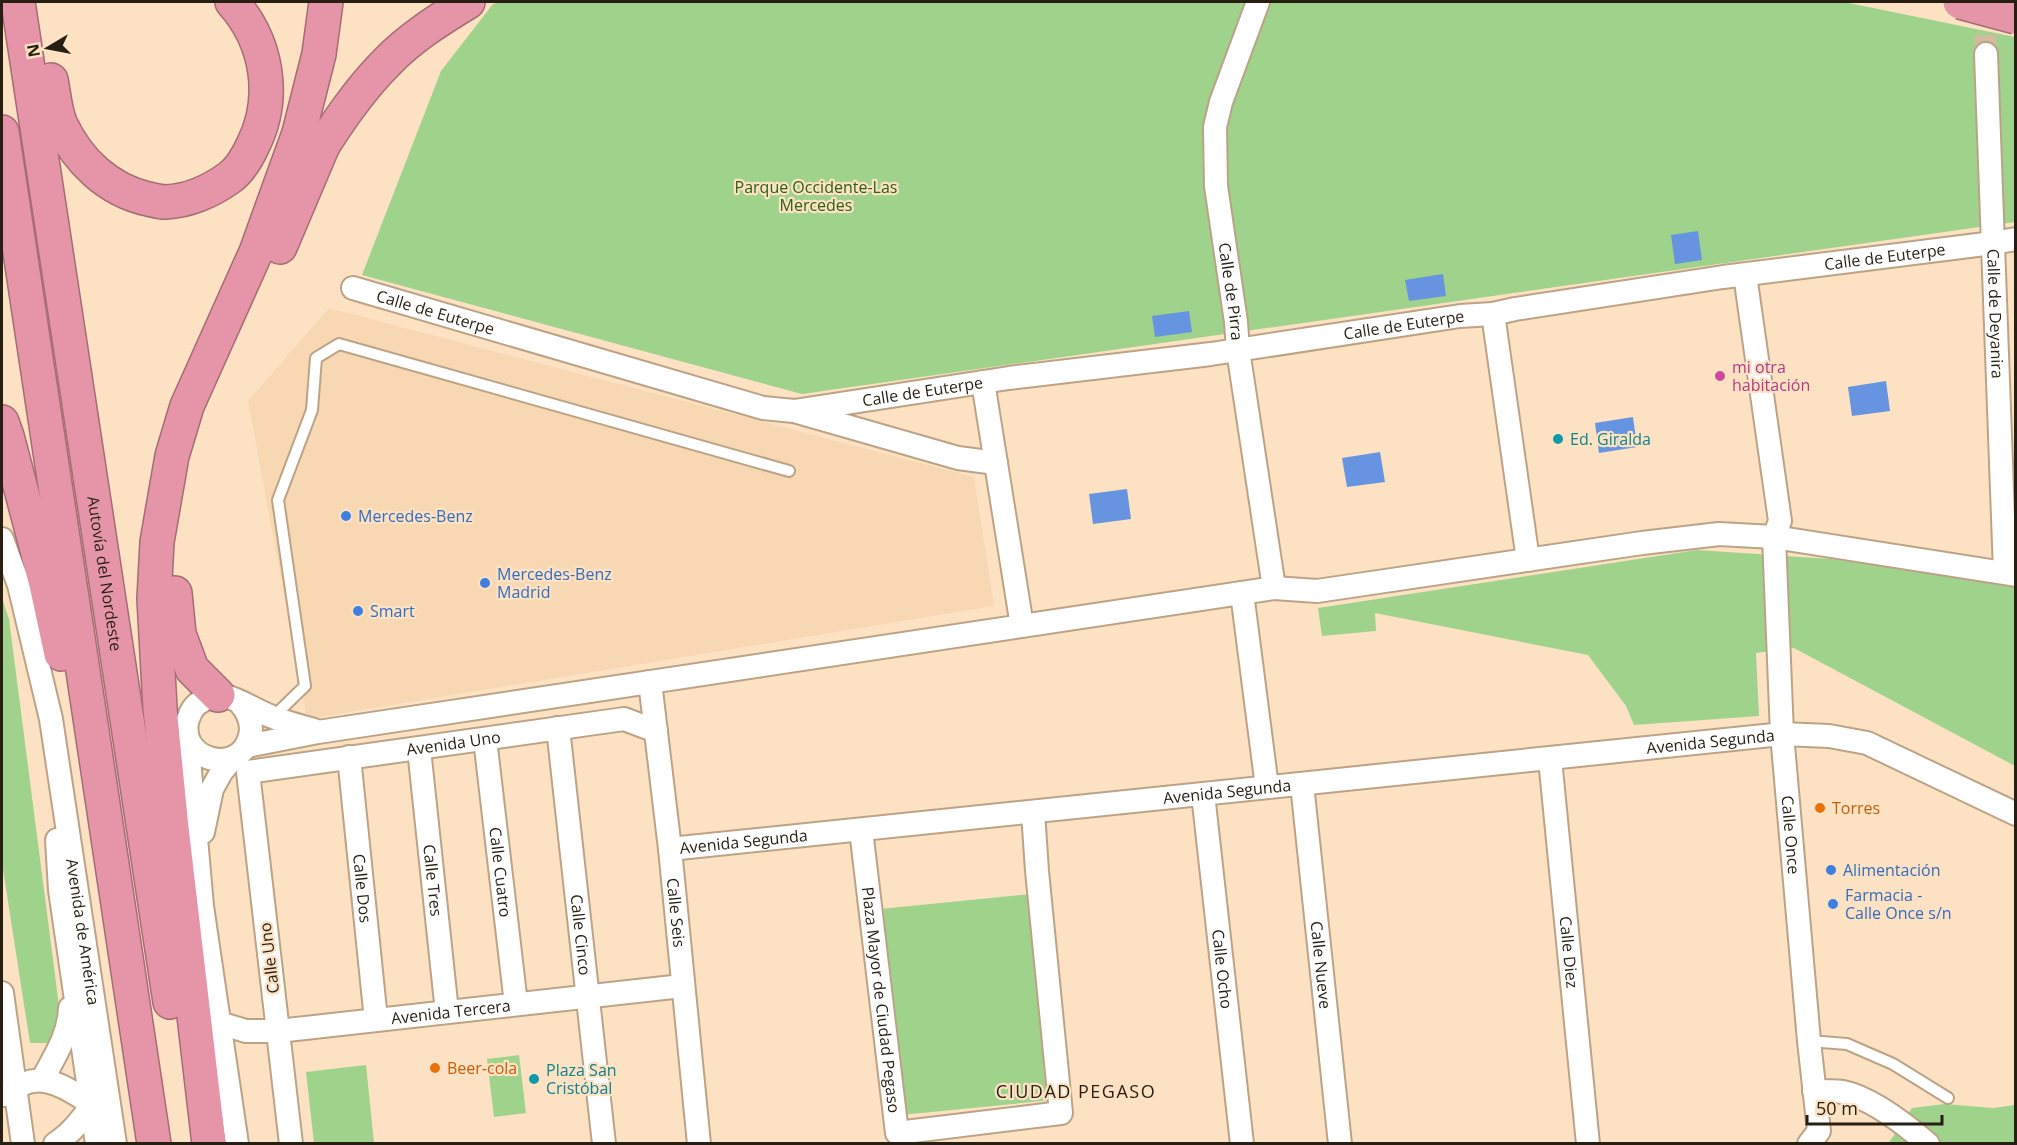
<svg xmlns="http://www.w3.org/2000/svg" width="2017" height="1145" font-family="'Open Sans',sans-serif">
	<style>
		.built { fill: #f7d8b3 }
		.green { fill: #9fd28b }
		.water { fill: #6694e0 }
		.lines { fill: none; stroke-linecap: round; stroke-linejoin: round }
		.street-tunnel { stroke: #d2bba0; stroke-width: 22; stroke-dasharray: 22 11; stroke-linecap: butt }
		.lane-casing { stroke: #bca386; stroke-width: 14 }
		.street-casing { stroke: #bca386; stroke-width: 26 }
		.highway-casing { stroke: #a46c74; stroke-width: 36 }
		.lane { stroke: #fff; stroke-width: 10 }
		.street { stroke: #fff; stroke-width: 22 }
		.highway { stroke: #e695a8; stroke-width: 33 }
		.highway-bridge-casing { stroke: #a46c74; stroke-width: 36; stroke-linecap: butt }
		.highway-bridge { stroke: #e695a8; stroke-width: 33 }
		.hotel-dot { fill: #d1479c; stroke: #fce2c3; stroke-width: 2 }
		.culture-dot { fill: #0f9aa8; stroke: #fce2c3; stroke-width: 2 }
		.shop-dot { fill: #3f7fe0; stroke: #fce2c3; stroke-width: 2 }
		.food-dot { fill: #e8710a; stroke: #fce2c3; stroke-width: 2 }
		.labels { text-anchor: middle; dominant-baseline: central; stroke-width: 4.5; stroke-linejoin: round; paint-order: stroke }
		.park-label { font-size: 16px; fill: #2c600f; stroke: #fce2c3 }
		.street-label { font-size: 16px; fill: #281f13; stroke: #fce2c3 }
		.hotel-label { font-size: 16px; fill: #b23c85; stroke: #fce2c3; text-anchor: start }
		.culture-label { font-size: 16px; fill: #0d838f; stroke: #fce2c3; text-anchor: start }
		.shop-label { font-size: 16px; fill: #366cbe; stroke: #fce2c3; text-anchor: start }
		.food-label { font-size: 16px; fill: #c56008; stroke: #fce2c3; text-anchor: start }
		.neighbourhood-label { font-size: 18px; letter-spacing: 1.5px; fill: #281f13; stroke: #fce2c3 }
	</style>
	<rect width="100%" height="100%" fill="#fce2c3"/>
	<path class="built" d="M329,308L974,477L994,606L307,719L248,401Z"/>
	<path class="green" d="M500,2H1844L2015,37V222L802,394L362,275L441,71L493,4Z
		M1697,550L1831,559L2015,584V766L1794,648L1756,653L1759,716L1634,725L1626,706L1588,655L1375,613L1376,631L1322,636L1318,608Z
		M2,598L9,619L59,1006L50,1043H30L2,863Z
		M1031,894L1052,1100L901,1115L880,909Z
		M519,1055L526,1113L494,1117L487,1059Z
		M366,1065L374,1143H314L306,1072Z
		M1945,1104L1993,1108L2015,1105V1143L1888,1144L1912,1108Z"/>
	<path class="water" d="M1698,231L1702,260L1675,264L1671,235Z
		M1443,274L1446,296L1409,301L1405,280Z
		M1189,311L1192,332L1155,337L1152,316Z
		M1886,381L1890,411L1852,416L1848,387Z
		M1633,417L1637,447L1599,453L1595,423Z
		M1380,452L1385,482L1347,487L1342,458Z
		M1127,489L1131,519L1093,524L1089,494Z"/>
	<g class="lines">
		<path class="street-tunnel" d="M1984,2L1986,54"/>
		<g class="lane-casing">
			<path id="lane" d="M273,717L305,686L278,500L312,410L316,358L339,344L789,471
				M1809,1041L1847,1044L1893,1064L1948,1098"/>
		</g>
		<g class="street-casing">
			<g id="street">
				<path id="s1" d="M1258,2L1221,102L1215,127L1216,186L1236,322L1238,350L1274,588"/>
				<path id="s2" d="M1986,54L2005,572"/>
				<path id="s3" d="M1745,275L1780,521L1774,537L1782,734L1809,1041L1819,1131L1809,1144"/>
				<path id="s4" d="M353,288L763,408L794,411L958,458L996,463"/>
				<path d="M1493,314L1528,560"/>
				<path d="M983,382L1022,626"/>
				<path id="s5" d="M794,411L1009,378L1211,354L1460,316L1493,314L1515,309L1723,277L1993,243L2016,239"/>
				<path id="s6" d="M2,539L19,585L51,719L115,1144"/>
				<path d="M1242,593L1267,787"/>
				<path id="s7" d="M650,682L670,849L699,1144"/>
				<path d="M240,703C248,712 253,723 250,736C239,779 175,758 188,719C191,711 194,705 202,701C206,698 213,695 219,695C231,695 257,711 270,716C284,722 300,726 314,730"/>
				<path d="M186,725L202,906L237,1144"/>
				<path id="s8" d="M558,728L604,1144"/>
				<path id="s9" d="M485,739L516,1004"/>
				<path d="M247,746L318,732L1274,588L1317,591L1642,543L1719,534L1774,537L2016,575"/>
				<path id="s10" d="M419,749L447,1012"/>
				<path id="s11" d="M349,757L376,1020"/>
				<path id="s12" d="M1550,759L1588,1144"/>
				<path id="s13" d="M1302,784L1340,1144"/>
				<path id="s14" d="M1203,794L1242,1144"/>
				<path id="s15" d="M861,830L897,1133L1061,1113L1037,871L1033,812"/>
				<path d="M203,832L212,789L222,771L234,757"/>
				<path d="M57,840L60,890L97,1144"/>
				<path id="s16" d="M670,849L1782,734L1829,736L1867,743L2016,814"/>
				<path d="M2,993L23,1144"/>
				<path id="s17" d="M219,1023L246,1031H278L682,986"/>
				<path d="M42,1080C55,1056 69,1035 70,1008"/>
				<path d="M1814,1091C1824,1091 1834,1091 1843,1092C1872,1098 1906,1125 1928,1144"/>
				<path d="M5,1095C29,1075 48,1077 74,1093C83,1098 90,1103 96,1111"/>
				<path d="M55,1144C70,1134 88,1115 94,1097"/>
				<path id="s18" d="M291,1144L248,772L624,719L656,731"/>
			</g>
		</g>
		<g class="highway-casing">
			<g id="highway">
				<path id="s19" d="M18,2L170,1002"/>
				<path d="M51,80C54,94 55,112 61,125C78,161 108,190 148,199C153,200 160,202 166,202C188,201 211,191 229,178C239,171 248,156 253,145C277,97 267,41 232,2"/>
				<path d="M2,132L154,1144"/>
				<path d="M313,161C335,126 358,91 387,62C410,38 440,19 468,2"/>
				<path d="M280,247L324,143"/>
				<path d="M2,422L7,436L46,584L61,654"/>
				<path d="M175,593L179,634L192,669L218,695"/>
				<path d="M209,1144L172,828L160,708L154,599L157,542L172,456L187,406L256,252L299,133L319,54L326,2"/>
			</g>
		</g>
		<use href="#lane" class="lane"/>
		<use href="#street" class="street"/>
		<use href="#highway" class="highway"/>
		<g class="highway-bridge-casing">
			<path id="highway-bridge" d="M1960,2L2016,17"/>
		</g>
		<use href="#highway-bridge" class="highway-bridge"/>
	</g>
	<circle class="hotel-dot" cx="1720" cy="376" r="6"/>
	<g class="culture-dot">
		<circle cx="1558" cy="439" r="6"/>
		<circle cx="534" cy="1079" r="6"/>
	</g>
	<g class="shop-dot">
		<circle cx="346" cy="516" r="6"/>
		<circle cx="485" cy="583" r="6"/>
		<circle cx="358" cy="611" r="6"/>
		<circle cx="1831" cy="870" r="6"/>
		<circle cx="1833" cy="904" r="6"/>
	</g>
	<g class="food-dot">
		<circle cx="1820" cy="808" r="6"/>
		<circle cx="435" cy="1068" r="6"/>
	</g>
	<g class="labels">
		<g class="park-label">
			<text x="816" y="187">Parque Occidente-Las<tspan x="816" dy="18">Mercedes</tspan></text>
		</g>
		<g class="street-label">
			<text stroke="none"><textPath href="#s5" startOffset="1102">Calle de Euterpe</textPath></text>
			<text stroke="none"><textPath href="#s1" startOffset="298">Calle de Pirra</textPath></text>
			<text stroke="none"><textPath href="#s4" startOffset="86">Calle de Euterpe</textPath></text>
			<text stroke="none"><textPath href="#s2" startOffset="260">Calle de Deyanira</textPath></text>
			<text stroke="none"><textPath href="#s5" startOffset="616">Calle de Euterpe</textPath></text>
			<text stroke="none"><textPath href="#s5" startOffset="130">Calle de Euterpe</textPath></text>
			<text stroke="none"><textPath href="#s19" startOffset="578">Autovía del Nordeste</textPath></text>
			<text stroke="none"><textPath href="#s16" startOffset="1046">Avenida Segunda</textPath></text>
			<text stroke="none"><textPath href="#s18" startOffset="582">Avenida Uno</textPath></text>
			<text stroke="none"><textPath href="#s16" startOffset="560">Avenida Segunda</textPath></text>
			<text stroke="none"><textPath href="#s3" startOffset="564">Calle Once</textPath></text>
			<text stroke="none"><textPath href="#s16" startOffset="74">Avenida Segunda</textPath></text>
			<text stroke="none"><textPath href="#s9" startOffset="134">Calle Cuatro</textPath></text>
			<text stroke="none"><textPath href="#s10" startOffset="132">Calle Tres</textPath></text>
			<text stroke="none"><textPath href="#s11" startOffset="132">Calle Dos</textPath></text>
			<text stroke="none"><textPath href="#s7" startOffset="232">Calle Seis</textPath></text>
			<text stroke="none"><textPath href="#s6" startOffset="402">Avenida de América</textPath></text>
			<text stroke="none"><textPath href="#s8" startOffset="208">Calle Cinco</textPath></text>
			<text stroke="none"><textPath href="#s12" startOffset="194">Calle Diez</textPath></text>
			<text transform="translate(269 958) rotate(-97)">Calle Uno</text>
			<text stroke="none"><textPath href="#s13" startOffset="182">Calle Nueve</textPath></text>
			<text stroke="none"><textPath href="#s14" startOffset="176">Calle Ocho</textPath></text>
			<text stroke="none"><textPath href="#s15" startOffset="171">Plaza Mayor de Ciudad Pegaso</textPath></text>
			<text stroke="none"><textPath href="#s17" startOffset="234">Avenida Tercera</textPath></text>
		</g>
		<g class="hotel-label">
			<text x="1732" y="367">mi otra<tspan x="1732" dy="18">habitación</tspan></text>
		</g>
		<g class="culture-label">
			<text x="1570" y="439">Ed. Giralda</text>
			<text x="546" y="1070">Plaza San<tspan x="546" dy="18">Cristóbal</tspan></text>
		</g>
		<g class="shop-label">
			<text x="358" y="516">Mercedes-Benz</text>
			<text x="497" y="574">Mercedes-Benz<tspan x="497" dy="18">Madrid</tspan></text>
			<text x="370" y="611">Smart</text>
			<text x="1843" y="870">Alimentación</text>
			<text x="1845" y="895">Farmacia -<tspan x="1845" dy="18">Calle Once s/n</tspan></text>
		</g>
		<g class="food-label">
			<text x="1832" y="808">Torres</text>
			<text x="447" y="1068">Beer-cola</text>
		</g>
		<g class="neighbourhood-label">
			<text x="1076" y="1091">CIUDAD PEGASO</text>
		</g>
	</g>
	<rect width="2017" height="1145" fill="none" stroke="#281f13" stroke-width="6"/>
	<g transform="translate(48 48) rotate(260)" stroke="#fce2c3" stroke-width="4.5" paint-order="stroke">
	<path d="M0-4.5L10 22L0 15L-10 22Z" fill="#281f13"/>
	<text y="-9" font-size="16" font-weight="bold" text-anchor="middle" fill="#281f13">N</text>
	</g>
	<path d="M1807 1115v9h135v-9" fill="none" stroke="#281f13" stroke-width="3"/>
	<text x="1816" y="1115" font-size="18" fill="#281f13" stroke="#fce2c3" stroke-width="4.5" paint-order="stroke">50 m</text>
</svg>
